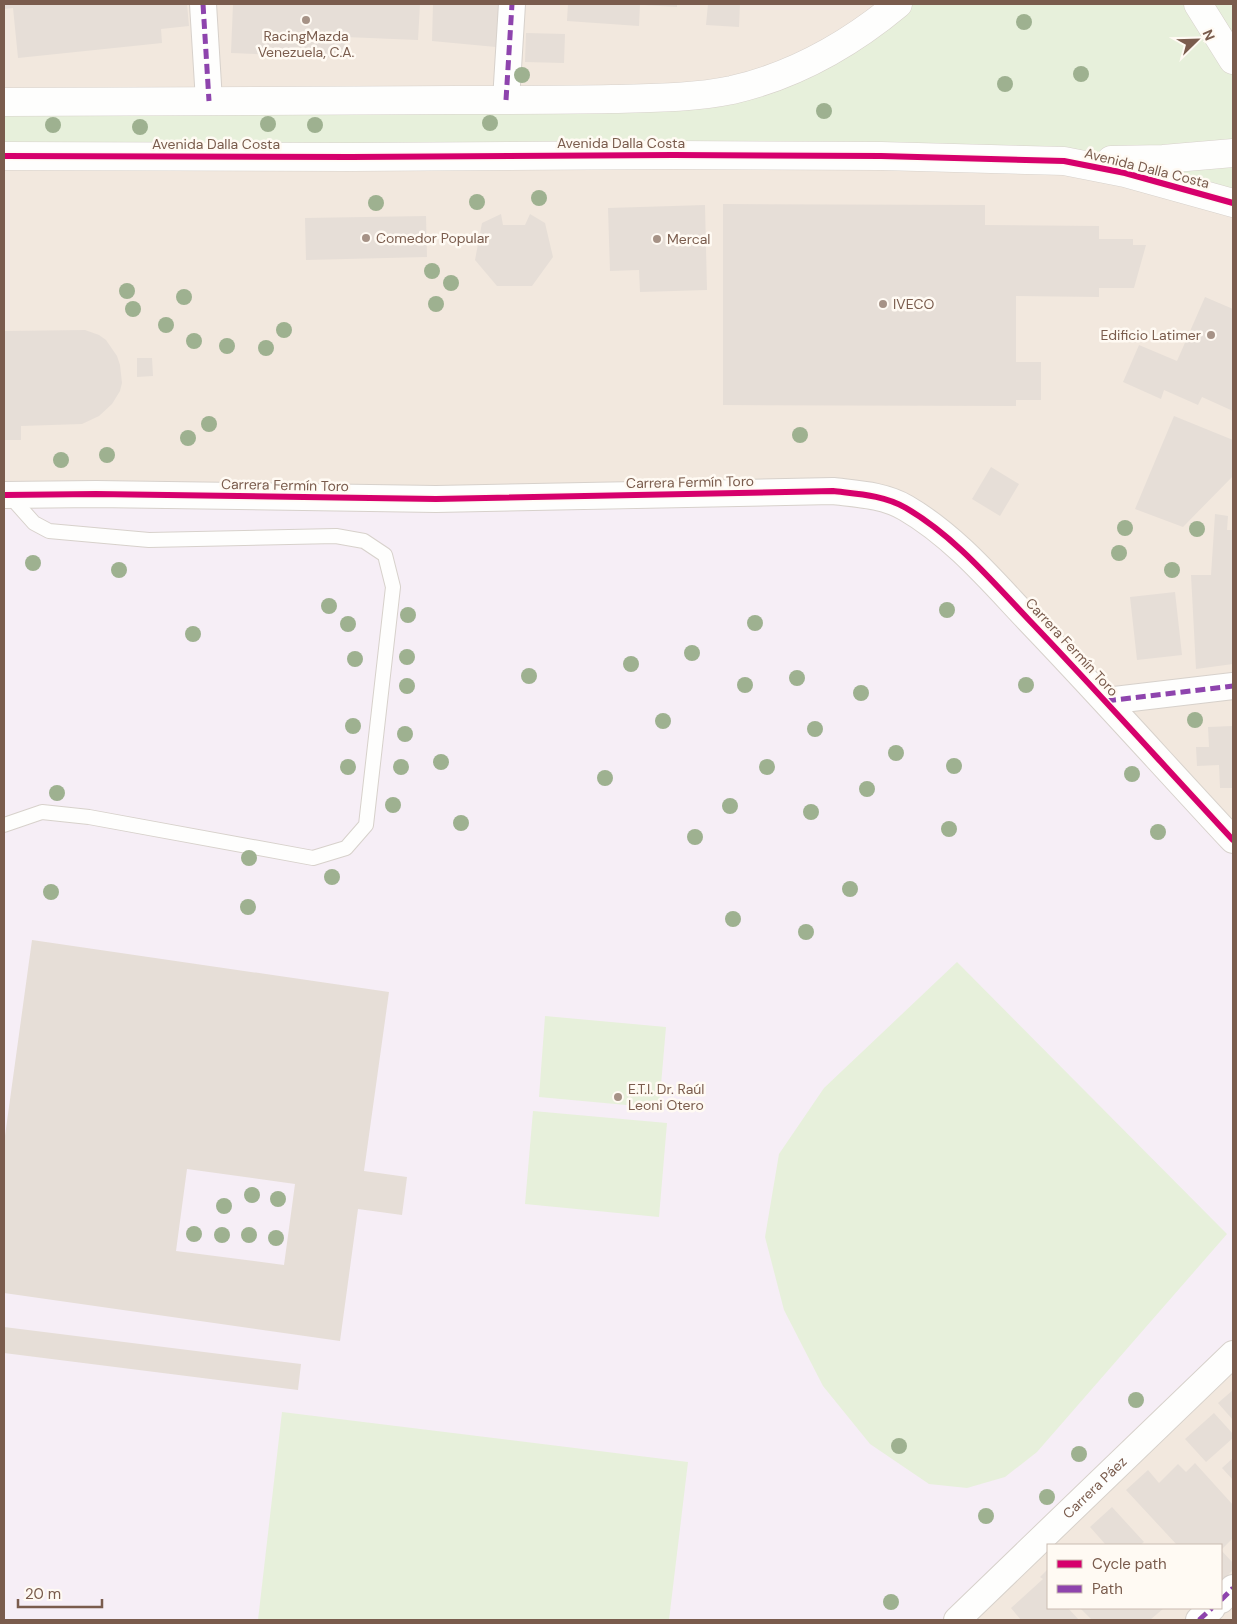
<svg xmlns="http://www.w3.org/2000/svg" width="1237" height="1624" font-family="'DM Sans',sans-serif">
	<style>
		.residential { fill: #f2e8de; fill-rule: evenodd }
		.education { fill: #f6eef6 }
		.green { fill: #e7f0db }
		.building { fill: #e6ded7; fill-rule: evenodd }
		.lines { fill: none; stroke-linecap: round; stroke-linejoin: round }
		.service-casing { stroke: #d7d1cb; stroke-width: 16 }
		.minor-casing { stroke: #d7d1cb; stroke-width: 28 }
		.tertiary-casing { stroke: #d7d1cb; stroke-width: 29 }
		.service { stroke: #fefefd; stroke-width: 14 }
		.minor { stroke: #fefefd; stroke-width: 26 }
		.tertiary { stroke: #fefefd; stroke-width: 28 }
		.quiet { stroke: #8e44ad; stroke-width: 5; stroke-dasharray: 10 5; stroke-linecap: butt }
		.cycleway-casing { stroke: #fffaf3; stroke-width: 9 }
		.cycleway { stroke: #d6006c; stroke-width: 6 }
		.tree { fill: #9eb190 }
		.poi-dot { fill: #a69286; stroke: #fffaf3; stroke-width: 2 }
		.labels { text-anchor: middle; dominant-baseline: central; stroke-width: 5; stroke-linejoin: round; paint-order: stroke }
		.poi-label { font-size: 14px; fill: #7a5c4d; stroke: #fffaf3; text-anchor: start }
		.street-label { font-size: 14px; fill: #7a5c4d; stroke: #fffaf3 }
	</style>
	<rect width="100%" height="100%" fill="#f9f5f0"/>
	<path class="residential" d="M4,4H898L731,90L4,102Z
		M4,156L1064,161L1233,203V1620H4ZM1048,1545H1221V1608H1048Z"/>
	<path class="education" d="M833,491L905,507L1233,840V1354L957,1620H4V495Z"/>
	<path class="green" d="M898,4H1233V203L1125,173L4,156V102L731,90Z
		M957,962L1227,1234L1037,1452L1005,1477L967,1488L929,1484L870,1444L823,1386L784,1310L765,1237L779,1154L824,1088Z
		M545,1016L666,1027L659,1108L539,1097Z
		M533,1111L667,1123L659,1217L525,1204Z
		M282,1412L688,1462L669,1620H258Z"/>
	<path class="building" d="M4,4H187L189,26L161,29L162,43L18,58L13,8L4,9Z
		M233,4H420L418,40L345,37L344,58L231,53Z
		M433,4H500L496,47L432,41Z
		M568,4H640L639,26L567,21Z
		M644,4H677V7L644,5Z
		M708,4H740L739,27L706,25Z
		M526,33L565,34L564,63L525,62Z
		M723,204L985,205V225L1099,226V239H1133V245H1146L1134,288H1099V297L1016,296V362H1041V400H1016V406L723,405Z
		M705,205L707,290L640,292L639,270L610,271L608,208Z
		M501,214L503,225H525L530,214L545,223L553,257L532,286H497L475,260L482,223Z
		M426,216L427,257L306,260L305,218Z
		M1205,297L1233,309V411L1202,397L1198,405L1164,390L1161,399L1123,382L1139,345L1177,361Z
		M85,330L99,335L106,340L117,356L120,365L122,383L120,391L112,404L99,416L82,424L21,426V440H4V331Z
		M137,358H152L153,376L137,377Z
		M1174,416L1233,440V476L1183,527L1135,509Z
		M991,467L1019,484L1000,516L972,499Z
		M1215,514L1228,516L1227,530H1233V664L1196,669L1191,575H1211Z
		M1175,592L1182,655L1137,660L1130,597Z
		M1233,726V788H1220L1219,765L1197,766L1196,747H1209L1208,727Z
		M32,940L389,992L364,1171L407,1177L402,1215L358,1209L340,1341L4,1293V1143ZM187,1169L295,1184L284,1265L176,1251Z
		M4,1327L301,1364L298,1390L4,1353Z
		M1233,1390V1420L1218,1403Z
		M1214,1413L1233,1434V1438L1206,1462L1185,1439Z
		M1233,1458V1480L1222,1468Z
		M1195,1463L1233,1505V1538L1221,1550L1233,1563V1570L1221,1582V1545H1177L1126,1490L1148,1470L1159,1483L1178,1464L1186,1472Z
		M1112,1507L1144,1542L1140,1545H1106L1090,1527Z
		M1048,1569V1608H1068L1079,1620H1021L1011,1608L1043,1579L1040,1577Z
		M1080,1608H1164L1150,1620H1092Z"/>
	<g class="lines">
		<g class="service-casing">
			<path id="service" d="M4,825L42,812L89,817L313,858L346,848L366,825L393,587L385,555L364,541L336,536L149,540L49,531L34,523L9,495"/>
		</g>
		<g class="minor-casing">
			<g id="minor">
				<path d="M203,4L209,101"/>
				<path d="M506,100L512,4"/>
				<path d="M4,495L96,494L436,499L833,491C858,494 884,495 906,508C954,536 991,580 1029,620C1098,692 1165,767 1233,840"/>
				<path d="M1106,701L1233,686"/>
				<path d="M1221,1600L1233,1588"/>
				<path id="s1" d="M957,1620L1233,1354"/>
				<path d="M1199,1620L1212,1608"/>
			</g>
		</g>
		<g class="tertiary-casing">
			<path id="tertiary" d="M1198,4L1233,60
				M4,102C154,102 305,100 456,100C508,100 560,100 612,99C652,98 693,98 732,90C793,76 850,44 898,4
				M4,156L351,157L673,155L881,156L1064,161L1125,173L1233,203
				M1111,160L1163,159L1233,153"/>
		</g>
		<use href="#service" class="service"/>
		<use href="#minor" class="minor"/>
		<use href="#tertiary" class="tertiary"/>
		<path class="quiet" d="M203,4L209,101
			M506,100L512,4
			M1106,701L1233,686
			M1221,1600L1233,1588
			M1199,1620L1212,1608"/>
		<g class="cycleway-casing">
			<path id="cycleway" d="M4,156L351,157L673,155L881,156L1064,161L1125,173L1233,203
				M4,495L96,494L436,499L833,491C858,494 884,495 906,508C954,536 991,580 1029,620C1098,692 1165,767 1233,840"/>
		</g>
		<use href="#cycleway" class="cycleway"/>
	</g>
	<g class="tree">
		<circle cx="1024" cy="22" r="8"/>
		<circle cx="1081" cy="74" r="8"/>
		<circle cx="522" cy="75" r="8"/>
		<circle cx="1005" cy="84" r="8"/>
		<circle cx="824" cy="111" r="8"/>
		<circle cx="490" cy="123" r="8"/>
		<circle cx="268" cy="124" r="8"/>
		<circle cx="53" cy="125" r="8"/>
		<circle cx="315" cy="125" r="8"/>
		<circle cx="140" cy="127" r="8"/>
		<circle cx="539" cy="198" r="8"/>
		<circle cx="477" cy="202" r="8"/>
		<circle cx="376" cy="203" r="8"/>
		<circle cx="432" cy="271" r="8"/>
		<circle cx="451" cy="283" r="8"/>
		<circle cx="127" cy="291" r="8"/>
		<circle cx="184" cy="297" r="8"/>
		<circle cx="436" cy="304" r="8"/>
		<circle cx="133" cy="309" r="8"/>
		<circle cx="166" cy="325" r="8"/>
		<circle cx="284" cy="330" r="8"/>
		<circle cx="194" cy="341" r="8"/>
		<circle cx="227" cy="346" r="8"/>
		<circle cx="266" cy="348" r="8"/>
		<circle cx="209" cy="424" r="8"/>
		<circle cx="800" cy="435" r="8"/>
		<circle cx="188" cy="438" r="8"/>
		<circle cx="107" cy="455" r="8"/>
		<circle cx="61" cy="460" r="8"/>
		<circle cx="1125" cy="528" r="8"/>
		<circle cx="1197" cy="529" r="8"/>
		<circle cx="1119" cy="553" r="8"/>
		<circle cx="33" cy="563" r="8"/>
		<circle cx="119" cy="570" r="8"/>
		<circle cx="1172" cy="570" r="8"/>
		<circle cx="329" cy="606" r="8"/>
		<circle cx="947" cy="610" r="8"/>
		<circle cx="408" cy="615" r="8"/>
		<circle cx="755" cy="623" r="8"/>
		<circle cx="348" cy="624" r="8"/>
		<circle cx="193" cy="634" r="8"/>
		<circle cx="692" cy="653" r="8"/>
		<circle cx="407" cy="657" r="8"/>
		<circle cx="355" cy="659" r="8"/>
		<circle cx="631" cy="664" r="8"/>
		<circle cx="529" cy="676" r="8"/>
		<circle cx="797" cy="678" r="8"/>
		<circle cx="745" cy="685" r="8"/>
		<circle cx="1026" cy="685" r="8"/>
		<circle cx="407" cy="686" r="8"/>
		<circle cx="861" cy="693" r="8"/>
		<circle cx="1195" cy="720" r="8"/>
		<circle cx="663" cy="721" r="8"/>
		<circle cx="353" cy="726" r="8"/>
		<circle cx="815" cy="729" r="8"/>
		<circle cx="405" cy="734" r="8"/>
		<circle cx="896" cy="753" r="8"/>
		<circle cx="441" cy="762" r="8"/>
		<circle cx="954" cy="766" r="8"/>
		<circle cx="348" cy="767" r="8"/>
		<circle cx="401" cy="767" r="8"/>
		<circle cx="767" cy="767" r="8"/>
		<circle cx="1132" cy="774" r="8"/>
		<circle cx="605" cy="778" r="8"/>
		<circle cx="867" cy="789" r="8"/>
		<circle cx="57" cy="793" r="8"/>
		<circle cx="393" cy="805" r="8"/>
		<circle cx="730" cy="806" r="8"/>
		<circle cx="811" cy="812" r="8"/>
		<circle cx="461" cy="823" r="8"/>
		<circle cx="949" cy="829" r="8"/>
		<circle cx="1158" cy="832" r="8"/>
		<circle cx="695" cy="837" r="8"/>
		<circle cx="249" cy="858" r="8"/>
		<circle cx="332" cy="877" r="8"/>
		<circle cx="850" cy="889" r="8"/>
		<circle cx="51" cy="892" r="8"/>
		<circle cx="248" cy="907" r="8"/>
		<circle cx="733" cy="919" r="8"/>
		<circle cx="806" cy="932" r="8"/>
		<circle cx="252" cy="1195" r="8"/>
		<circle cx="278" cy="1199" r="8"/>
		<circle cx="224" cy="1206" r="8"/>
		<circle cx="194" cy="1234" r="8"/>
		<circle cx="222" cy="1235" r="8"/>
		<circle cx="249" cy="1235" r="8"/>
		<circle cx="276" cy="1238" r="8"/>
		<circle cx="1136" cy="1400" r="8"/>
		<circle cx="899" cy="1446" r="8"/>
		<circle cx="1079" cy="1454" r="8"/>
		<circle cx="1047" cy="1497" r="8"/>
		<circle cx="986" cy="1516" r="8"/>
		<circle cx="891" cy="1602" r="8"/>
	</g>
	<g class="poi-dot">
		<circle cx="306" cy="20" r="5"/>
		<circle cx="366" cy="238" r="5"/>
		<circle cx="657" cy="239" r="5"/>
		<circle cx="883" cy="304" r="5"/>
		<circle cx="1211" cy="335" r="5"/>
		<circle cx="618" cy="1097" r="5"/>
	</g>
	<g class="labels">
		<g class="poi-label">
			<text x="306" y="36" text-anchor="middle">RacingMazda<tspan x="306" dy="16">Venezuela, C.A.</tspan></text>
			<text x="376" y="238">Comedor Popular</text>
			<text x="667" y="239">Mercal</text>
			<text x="893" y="304">IVECO</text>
			<text x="1201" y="335" text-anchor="end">Edificio Latimer</text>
			<text x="628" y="1089">E.T.I. Dr. Raúl<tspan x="628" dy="16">Leoni Otero</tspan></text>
		</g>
		<g class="street-label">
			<text x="621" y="143">Avenida Dalla Costa</text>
			<text x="216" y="144">Avenida Dalla Costa</text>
			<text transform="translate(1147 168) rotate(14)">Avenida Dalla Costa</text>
			<text transform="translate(690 482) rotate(-1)">Carrera Fermín Toro</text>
			<text transform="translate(285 485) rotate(1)">Carrera Fermín Toro</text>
			<text transform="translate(1072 647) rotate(47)">Carrera Fermín Toro</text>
			<text stroke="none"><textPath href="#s1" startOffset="191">Carrera Páez</textPath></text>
		</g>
	</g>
	<rect width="1237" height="1624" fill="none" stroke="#7a5c4d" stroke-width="10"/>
	<rect x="1047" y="1544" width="175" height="65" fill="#fffaf3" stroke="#cabbb1"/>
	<rect x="1057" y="1560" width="25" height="8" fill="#d6006c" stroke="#cabbb1"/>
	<text x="1092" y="1569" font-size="15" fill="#7a5c4d">Cycle path</text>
	<rect x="1057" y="1585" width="25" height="8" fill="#8e44ad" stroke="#cabbb1"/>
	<text x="1092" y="1594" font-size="15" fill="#7a5c4d">Path</text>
	<g transform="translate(1197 40) rotate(67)" stroke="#fffaf3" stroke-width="4" paint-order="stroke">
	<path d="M0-4L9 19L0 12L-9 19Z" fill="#7a5c4d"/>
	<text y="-8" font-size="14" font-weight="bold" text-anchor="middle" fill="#7a5c4d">N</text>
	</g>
	<path d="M18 1599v8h84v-8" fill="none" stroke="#7a5c4d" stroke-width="2.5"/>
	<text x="25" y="1599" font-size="15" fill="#7a5c4d" stroke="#fffaf3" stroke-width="4" paint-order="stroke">20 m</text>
</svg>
